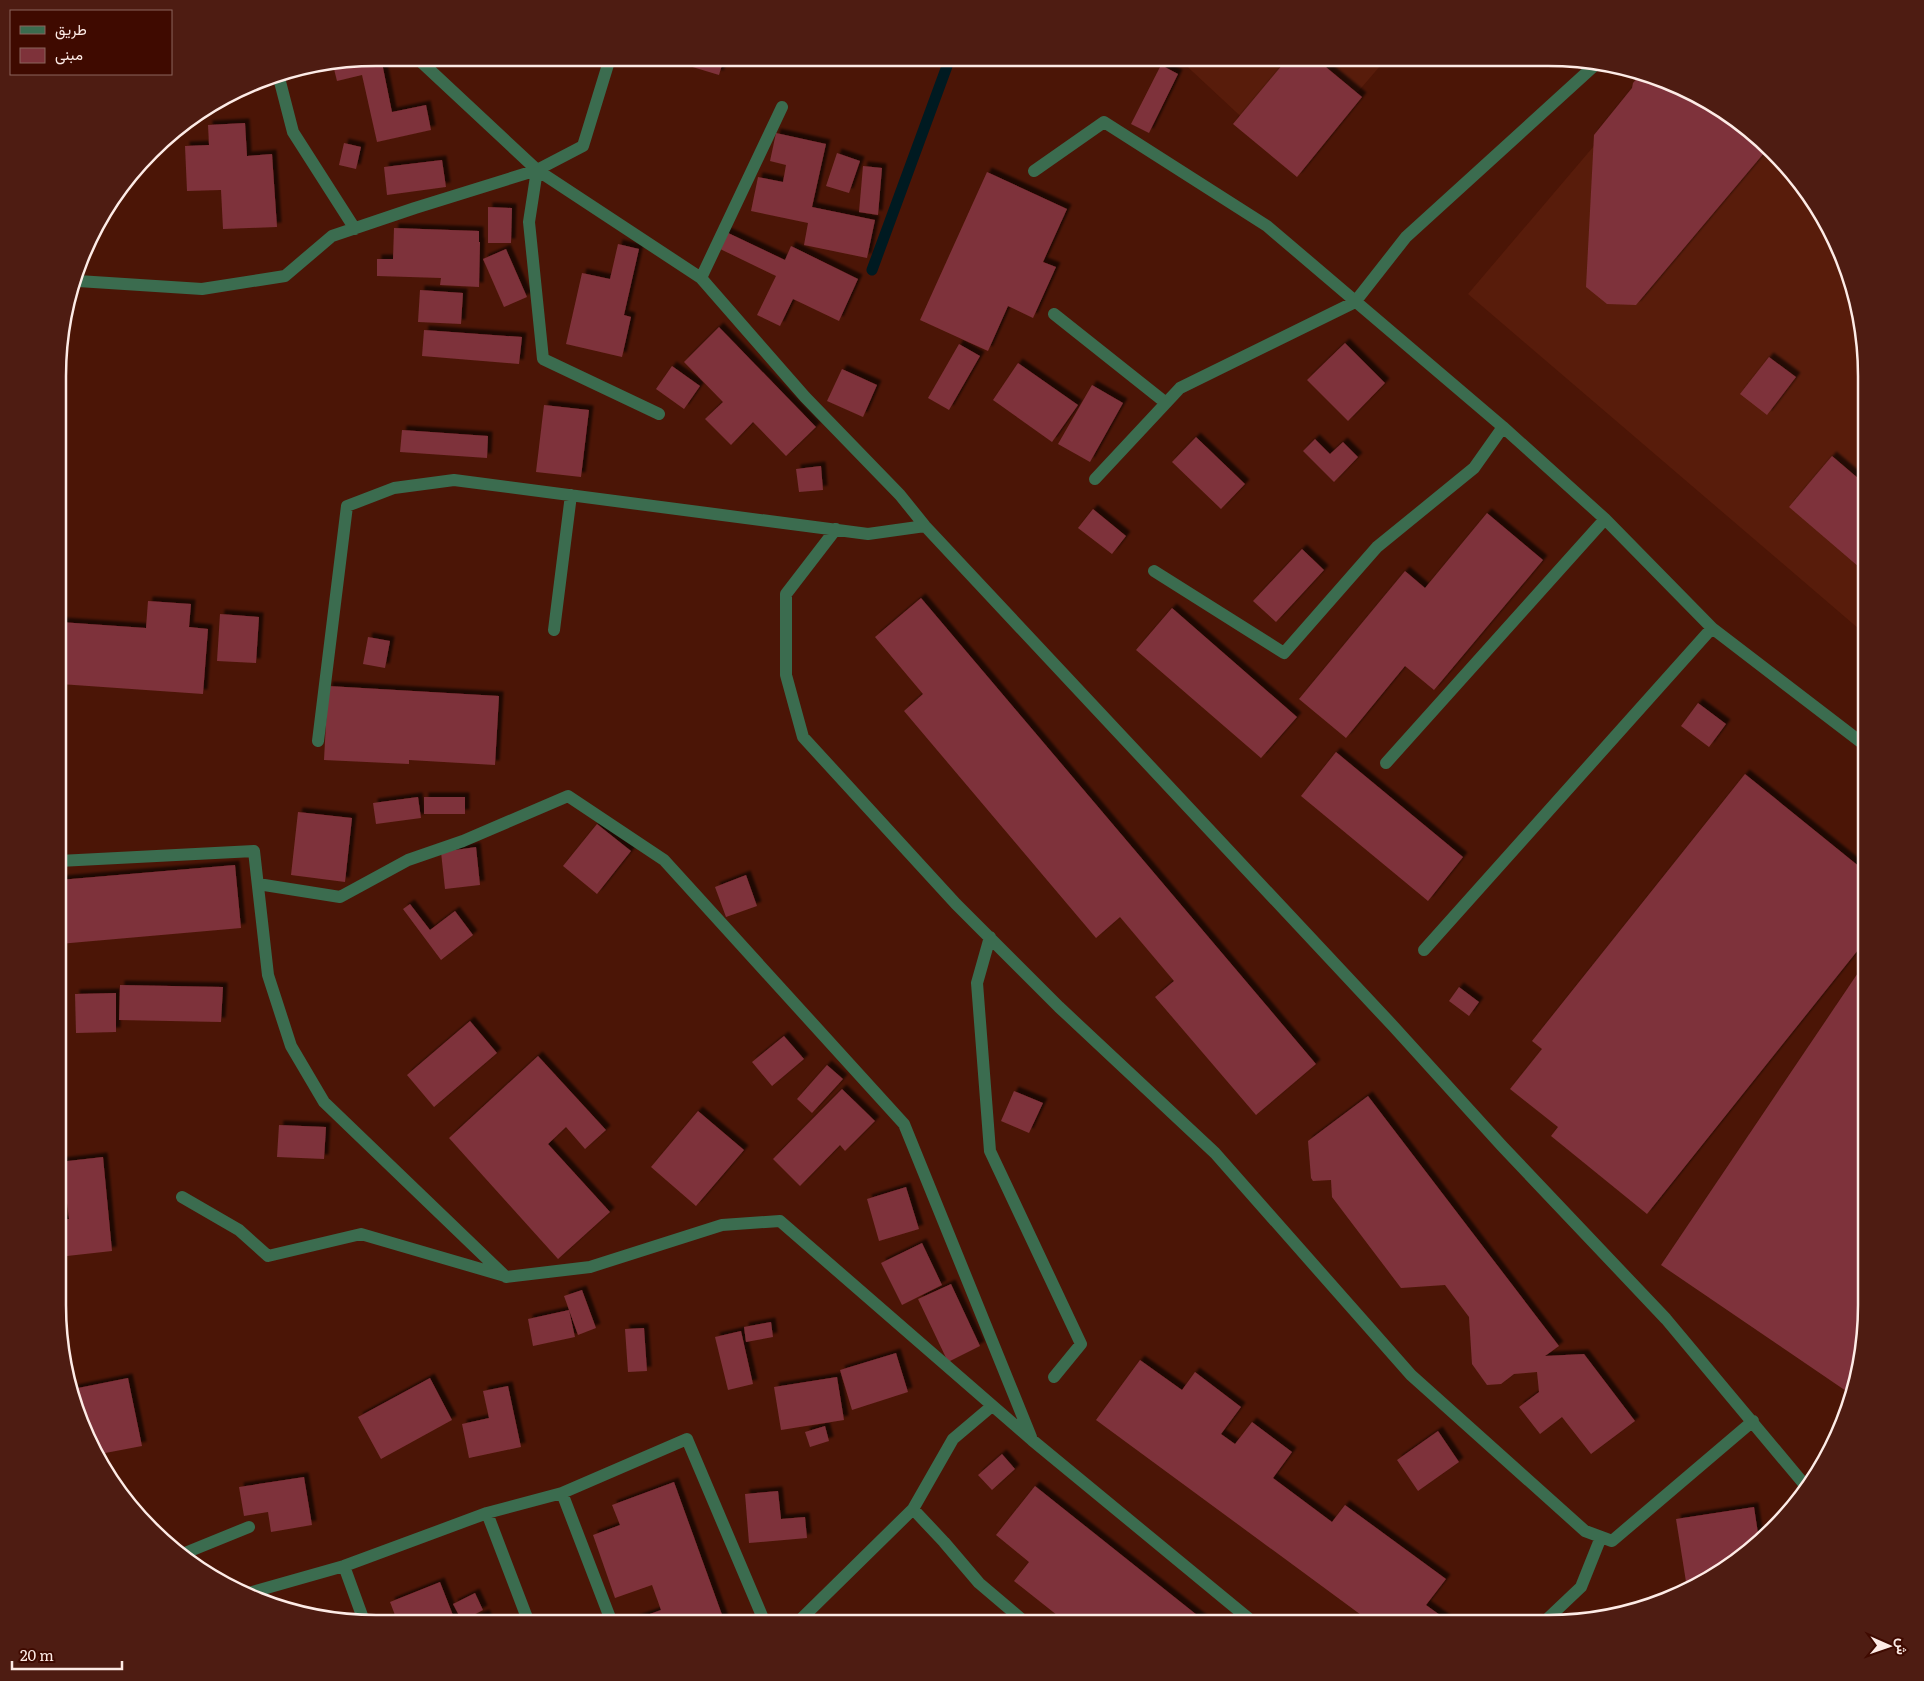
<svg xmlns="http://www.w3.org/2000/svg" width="1924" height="1681" font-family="Literata,Vazirmatn,serif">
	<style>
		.built { fill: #581c0b }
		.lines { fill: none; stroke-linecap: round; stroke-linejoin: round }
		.stream { stroke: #001a21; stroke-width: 11 }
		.building { fill: #7e323a; filter: url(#shadow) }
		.minor { stroke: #3b6c4f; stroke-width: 12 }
		.rim { fill: none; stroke: #fdebe6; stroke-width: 2.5 }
	</style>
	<defs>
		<filter id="shadow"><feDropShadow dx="4.5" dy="-4.5" stdDeviation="1" flood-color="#0009"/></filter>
	</defs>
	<rect width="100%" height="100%" fill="#4b1506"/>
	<path class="built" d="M1178,58H1387L1294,166Z
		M1650,80L1689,90L1773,151L1842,254L1866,355V635L1468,294Z"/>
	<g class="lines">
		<path class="stream" d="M872,270L950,58"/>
	</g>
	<path class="building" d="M376,58H381L392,112L426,105L431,130L377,142L362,75L337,81L333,65Z
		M688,58H724L719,75L686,65Z
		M1288,58H1315L1362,97L1297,177L1233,124Z
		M1161,65L1178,74L1149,133L1131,124Z
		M1638,77L1689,90L1766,146L1764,153L1636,305L1607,304L1586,287L1594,135L1632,88L1633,83Z
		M245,123L247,156L272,154L277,227L223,229L221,190L187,191L185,146L209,145L208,125Z
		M776,133L826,144L812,207L875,220L867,258L804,245L808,223L751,211L758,177L783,182L786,165L770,161Z
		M344,143L361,147L356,169L339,165Z
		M837,153L860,161L849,193L826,186Z
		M442,160L446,187L387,195L384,167Z
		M863,166L882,168L878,215L859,212Z
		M987,172L1067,209L1043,262L1056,267L1033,318L1008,306L988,351L920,320Z
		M488,207L512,208L511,243H488Z
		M394,228L479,231V242H480L479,287L440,285L441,278L377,276V259H393Z
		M724,231L785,260L791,246L858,279L839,321L793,299L780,326L757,315L776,276L716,247Z
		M618,244L639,249L624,315L631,317L622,357L566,344L582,273L610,279Z
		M506,249L527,297L504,307L483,259Z
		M420,290L463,293L461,324L418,322Z
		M719,327L816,427L786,456L753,422L731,445L705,419L723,402L684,362Z
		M424,330L522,337L519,364L422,356Z
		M1345,343L1385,383L1348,421L1307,380Z
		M959,344L980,356L949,410L928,398Z
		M1769,357L1796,377L1767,415L1740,394Z
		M1018,363L1078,405L1052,442L993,400Z
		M672,366L700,386L684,409L656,389Z
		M842,369L877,385L863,417L827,401Z
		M1092,385L1123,403L1090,462L1058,444Z
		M544,405L589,410L581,477L536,472Z
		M402,430L488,436L487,458L400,452Z
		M1196,437L1245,484L1221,509L1172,462Z
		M1315,439L1330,454L1343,442L1358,457L1334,482L1303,451Z
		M1832,456L1866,485V573L1789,507Z
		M821,466L823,490L799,492L796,469Z
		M1093,509L1126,536L1112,554L1078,528Z
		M1487,513L1543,560L1434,690L1405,666L1346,738L1299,699L1405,571L1425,588Z
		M1302,549L1324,570L1276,622L1253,601Z
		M921,598L1316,1064L1256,1115L1155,997L1174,981L1120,917L1096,938L904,711L923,694L875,637Z
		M148,601L191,604L189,627L208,629L203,694L60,684V622L146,628Z
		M1172,608L1297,717L1261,758L1136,650Z
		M220,614L259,617L256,663L217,661Z
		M368,637L390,641L385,668L363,664Z
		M328,686L499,696L495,765L409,760V764L324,760Z
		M1698,703L1726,724L1709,747L1681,726Z
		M1336,752L1463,857L1428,901L1301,796Z
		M1745,774L1866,872V940L1647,1214L1551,1136L1558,1127L1510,1089L1542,1049L1532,1041Z
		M418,797L421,818L376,824L373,803Z
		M424,797H465V814H424Z
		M298,812L352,818L345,882L291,875Z
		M597,824L631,851L597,894L563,866Z
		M476,847L480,885L445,889L441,852Z
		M235,865L241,928L59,944V880Z
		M746,875L757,906L726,917L715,887Z
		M410,904L430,930L455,911L473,935L441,960L403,909Z
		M1866,961V1305L1849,1393L1661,1265Z
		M120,985L223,987L221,1022L119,1020Z
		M1459,987L1479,1002L1469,1016L1449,1001Z
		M116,993V1032L76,1033L75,994Z
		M470,1021L497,1053L434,1107L407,1075Z
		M784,1036L804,1059L772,1086L752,1062Z
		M538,1056L606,1130L585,1149L566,1127L548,1144L610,1212L558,1259L449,1138Z
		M827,1065L843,1079L812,1113L797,1099Z
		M842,1089L875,1121L845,1151L840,1145L800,1186L773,1159Z
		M1014,1091L1043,1103L1029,1133L1001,1121Z
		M1368,1096L1559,1346L1545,1356L1584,1354L1635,1421L1591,1454L1562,1417L1540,1434L1519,1407L1539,1392L1537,1372L1514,1374L1501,1384L1487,1385L1472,1364L1469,1317L1445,1285L1401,1288L1332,1197L1331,1180L1313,1181L1311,1178L1308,1141Z
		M698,1111L744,1150L696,1206L651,1167Z
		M279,1125L326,1127L324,1159L277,1157Z
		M103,1157L112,1251L58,1257V1220L69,1219L67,1203L58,1204L59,1162Z
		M906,1187L919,1229L879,1241L867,1199Z
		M922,1243L942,1285L902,1305L881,1263Z
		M951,1284L980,1346L948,1362L918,1299Z
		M582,1290L596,1328L578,1335L564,1296Z
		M569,1310L575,1337L533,1346L528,1319Z
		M771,1322L773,1337L746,1342L744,1327Z
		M644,1328L647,1371L628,1372L625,1329Z
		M741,1331L753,1384L728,1390L715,1337Z
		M896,1353L908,1392L852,1410L840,1370Z
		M1140,1360L1182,1390L1195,1372L1241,1407L1221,1434L1235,1444L1252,1422L1292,1452L1273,1478L1332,1522L1345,1505L1446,1579L1426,1605L1451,1623H1372L1096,1420Z
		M837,1377L844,1420L781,1430L774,1387Z
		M128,1378L142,1446L100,1454L82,1427L73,1389Z
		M430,1378L452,1420L381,1459L358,1417Z
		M508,1386L521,1447L469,1458L462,1424L489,1418L483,1391Z
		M825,1426L829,1441L810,1447L805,1432Z
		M1438,1431L1459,1462L1418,1491L1397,1460Z
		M1002,1454L1015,1469L992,1490L978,1475Z
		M304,1477L312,1525L271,1532L268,1512L244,1516L239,1487Z
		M674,1482L725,1623H631L630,1621L661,1610L652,1585L615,1598L593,1535L620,1525L612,1505Z
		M1035,1486L1207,1623H1067L1014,1581L1029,1562L996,1535Z
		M778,1491L781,1519L805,1517L807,1538L749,1543L745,1494Z
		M1754,1507L1759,1540L1687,1588L1676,1519Z
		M440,1582L456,1623H398L390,1602Z
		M475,1593L483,1610L462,1621L453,1604Z
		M485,1614L489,1623H461Z"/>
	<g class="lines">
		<path class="minor" d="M417,58L537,170L701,278L805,397L900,495L925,526L1394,1027L1502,1146L1666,1319L1804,1484
			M610,58L583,146L537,170L529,222L543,359L659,414
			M278,74L293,132L355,229
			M1034,171L1104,122L1267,226L1503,427L1605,519L1712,628L1866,746
			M701,278L782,107
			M78,281L202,289L285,276L332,236L415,208L537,170
			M1054,314L1166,403
			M1095,479L1180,388L1355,302L1406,237L1595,65
			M836,529L786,594V675L803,737L956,904L1059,1007L1215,1153L1411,1375L1585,1531L1612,1541L1753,1421
			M1154,571L1284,653L1377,547L1474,468L1503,427
			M554,630L571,495
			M318,741L347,506L394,488L454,480L868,534L925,526
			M1386,763L1605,519
			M59,861L254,851L268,975L291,1046L324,1102L506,1277L590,1267L722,1225L780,1221L1032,1440L1254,1623
			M258,884L340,897L408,860L463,841L568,796L664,860L904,1124L1031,1437
			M990,937L977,983L990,1151L1081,1344L1054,1377
			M1424,950L1712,628
			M182,1197L239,1230L268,1256L361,1234L505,1276
			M992,1406L953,1439L913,1509L944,1542L979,1583L1026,1623
			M562,1493L612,1623
			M487,1513L529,1623
			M185,1553L249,1527
			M344,1566L364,1621
			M245,1594L344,1566L487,1513L562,1493L687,1439L765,1623
			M797,1623L913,1509
			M1543,1623L1581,1587L1601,1537"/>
	</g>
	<path d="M0 0H1924V1681H0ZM376 66H1548A310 310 0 0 1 1858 376V1305A310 310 0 0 1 1548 1615H376A310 310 0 0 1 66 1305V376A310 310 0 0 1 376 66Z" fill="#4e1c12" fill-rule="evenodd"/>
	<path class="rim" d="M376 66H1548A310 310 0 0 1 1858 376V1305A310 310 0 0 1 1548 1615H376A310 310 0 0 1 66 1305V376A310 310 0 0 1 376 66Z"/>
	<rect x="10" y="10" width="162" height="65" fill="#3f0a00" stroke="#8b645c"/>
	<rect x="20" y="26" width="25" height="8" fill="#3b6c4f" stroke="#8b645c"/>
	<text x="55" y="35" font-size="15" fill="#fdebe6">طريق</text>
	<rect x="20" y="48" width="25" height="15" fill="#7e323a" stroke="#8b645c"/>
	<text x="55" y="60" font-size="15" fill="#fdebe6">مبنى</text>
	<g transform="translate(1889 1646) rotate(92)" stroke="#3f0a00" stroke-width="4" paint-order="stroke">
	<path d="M0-4L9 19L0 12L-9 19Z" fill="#fdebe6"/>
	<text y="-8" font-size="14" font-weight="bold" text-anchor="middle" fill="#fdebe6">ش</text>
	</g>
	<path d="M12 1661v8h110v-8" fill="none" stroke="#fdebe6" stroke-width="2.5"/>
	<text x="20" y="1661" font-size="15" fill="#fdebe6" stroke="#3f0a00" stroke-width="4" paint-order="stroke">20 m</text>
</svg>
